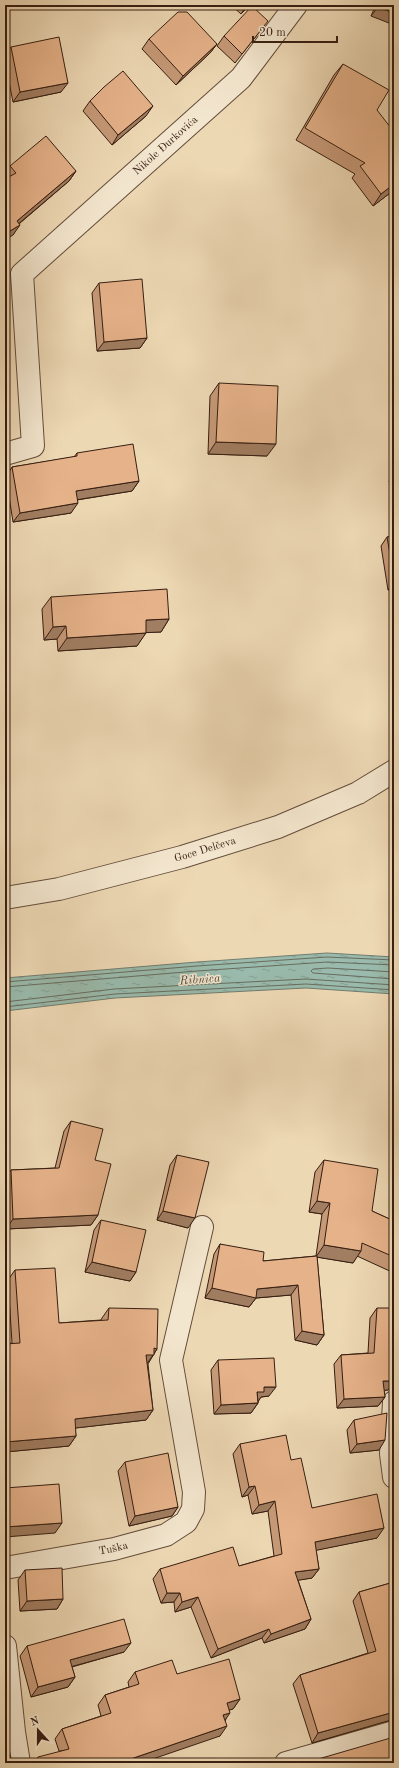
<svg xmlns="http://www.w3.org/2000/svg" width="399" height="1768" font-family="'Old Standard TT',serif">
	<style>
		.water { fill: url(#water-ripples); stroke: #717c6e }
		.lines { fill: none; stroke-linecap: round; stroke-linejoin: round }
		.shore { stroke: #686c5e; stroke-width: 1 }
		.minor-casing { stroke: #644c3a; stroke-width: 24 }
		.minor { stroke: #f3e6ce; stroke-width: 22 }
		.wall { fill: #c69977; stroke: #361e11 }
		.shaded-wall { fill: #a17d61; stroke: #361e11 }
		.building { fill: #e6b28a; stroke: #361e11 }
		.labels { text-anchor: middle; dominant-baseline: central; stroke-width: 3; stroke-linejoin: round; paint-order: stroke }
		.street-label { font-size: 11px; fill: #361e11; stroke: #f3e6ce }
		.water-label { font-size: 12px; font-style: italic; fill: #544d40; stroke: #f3e6ce }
	</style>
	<defs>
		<pattern id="water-ripples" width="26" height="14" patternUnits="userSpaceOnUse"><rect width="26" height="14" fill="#99baac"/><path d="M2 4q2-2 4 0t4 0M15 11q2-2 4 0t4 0" fill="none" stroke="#849f93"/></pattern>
	</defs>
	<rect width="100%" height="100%" fill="#edd8b4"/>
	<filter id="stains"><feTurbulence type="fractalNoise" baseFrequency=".005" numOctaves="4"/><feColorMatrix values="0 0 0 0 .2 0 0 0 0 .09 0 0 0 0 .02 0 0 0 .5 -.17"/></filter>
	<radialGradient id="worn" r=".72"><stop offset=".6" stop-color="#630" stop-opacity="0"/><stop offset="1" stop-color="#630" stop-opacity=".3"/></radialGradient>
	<path class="water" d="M327,953L394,957V994L306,988L115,998L5,1011V978L197,962Z"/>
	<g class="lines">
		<path class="shore" d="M394,972L328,968L313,969L311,971L313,973L394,979
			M5,982L197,966L327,957L394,960
			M5,987L197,971L327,962L394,965
			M5,1002L114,989L306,979L394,985
			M5,1007L115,994L306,984L394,990"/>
		<g class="minor-casing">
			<g id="minor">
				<path id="s1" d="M5,454L33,446L22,274L241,78L296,5"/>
				<path id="s2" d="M5,898L59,889L182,857L278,827L358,793L394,771"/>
				<path d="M394,1402L391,1454L394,1477"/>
				<path id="s3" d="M5,1568L114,1549L166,1535L186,1522L193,1509L194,1492L171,1360L202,1227"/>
				<path d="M5,1646L14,1732L19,1763"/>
				<path d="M286,1763L394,1732"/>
			</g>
		</g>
		<use href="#minor" class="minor"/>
	</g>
	<path class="wall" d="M231,5H250L241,14Z
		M370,5H394L371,16L375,7Z
		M261,30L235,63L217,46L224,36Z
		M149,39L217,44L210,53L176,85L142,49Z
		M11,47L61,92L13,102L5,62V55Z
		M343,64L377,110L394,190L373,206L352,178L355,174L296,140L334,75Z
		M90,101L146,116L112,145L83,111Z
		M10,166L76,171L69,181L19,224L13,235L6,179L5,178V173Z
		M99,283L147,338L140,348L97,351L92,293Z
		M219,383L267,456L208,454L210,396Z
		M77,453L139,481L132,491L77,500L71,513L13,522L6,477L12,467L74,457Z
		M394,465V484L389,482Z
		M394,536V589L388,590L381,546L387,537Z
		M51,597L169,619L161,632H146L137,646L58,651L57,639L44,640L42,609Z
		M71,1121L95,1160L98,1215L91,1225L6,1229L5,1179L11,1170L55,1168L64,1131Z
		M177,1155L188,1228L157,1220L170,1165Z
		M324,1160L372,1211L394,1221V1273L357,1256L353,1263L317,1257L324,1335L317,1345L295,1340L291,1295L256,1298L249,1307L205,1298L214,1254L220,1244L263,1261L316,1256L322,1214L309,1212L315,1172Z
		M101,1220L136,1272L130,1281L85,1272L94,1230Z
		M15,1270L59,1323L101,1320L102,1318L109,1308L157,1349L148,1364L153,1410L146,1420L75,1428L76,1436L69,1446L5,1452V1344L12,1343L8,1280Z
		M377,1308L388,1390H384L385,1397L378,1406L337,1408L334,1364L341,1355L368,1353L370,1318Z
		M218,1360L269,1396L261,1397L258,1401V1403L251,1413L214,1414L211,1370Z
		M354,1420L379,1450L350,1453L347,1430Z
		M240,1444L291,1460L312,1508L377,1538L316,1550L319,1569L312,1578L298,1580L311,1619L305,1629L264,1643L262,1638L211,1658L191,1607L175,1612L174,1602L161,1603L153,1579L160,1569L239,1566L274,1556L268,1511L252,1514L248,1495L242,1497L233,1454Z
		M125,1462L178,1507L172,1516L129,1526L118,1471Z
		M25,1570L63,1599L57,1609L20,1611L18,1580Z
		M394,1582V1720H391L312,1743L293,1684L300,1675L368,1653L353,1601L359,1592Z
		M27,1646L124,1652L72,1667L75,1677L68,1687L31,1697L20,1656Z
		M135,1672L177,1674L240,1699L233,1709L229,1710L220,1736L59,1751L55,1739L62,1729L101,1716L98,1705L105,1695L129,1687L128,1682Z"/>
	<path class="shaded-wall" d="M247,5H250L241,14Z
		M370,5H376L375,7Z
		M378,7L394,13V25L371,16Z
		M217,44L210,53L176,85L183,76Z
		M68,83L61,92L13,102L20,92Z
		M153,106L146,116L112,145L118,135Z
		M76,171L69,181L10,231L17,221Z
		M394,184V190L373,206L381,194Z
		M20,225L13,235L5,240V234Z
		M147,338L140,348L97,351L104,342Z
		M216,442L276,444L267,456L208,454Z
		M394,475V484L389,482Z
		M139,481L132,491L69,501L76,491Z
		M78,503L71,513L13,522L20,513Z
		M394,582V589L388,590Z
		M169,619L161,632L137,633L146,620Z
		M66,626L57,639L44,640L53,627Z
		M146,633L137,646L58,651L67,638Z
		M317,1201L330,1203L322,1214L309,1212Z
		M163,1211L195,1218L188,1228L157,1220Z
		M98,1215L91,1225L6,1229L13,1219Z
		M324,1245L361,1251L353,1263L316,1257Z
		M92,1262L136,1272L130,1281L85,1272Z
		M298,1285L291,1295L256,1298L249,1307L205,1298L212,1288L257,1289Z
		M302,1331L324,1335L317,1345L295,1340Z
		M154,1348L157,1349L146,1365V1355Z
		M383,1381H394V1382L388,1390L376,1391Z
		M264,1387H276L269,1396L261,1397L258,1402L257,1392Z
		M385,1397L378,1406L337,1408L344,1399Z
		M258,1403L251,1413L214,1414L221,1405Z
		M153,1410L146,1420L67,1429L75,1419Z
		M76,1436L69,1446L5,1452V1442Z
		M385,1440L379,1450L350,1453L357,1444Z
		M255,1486L248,1495L242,1497L249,1487Z
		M275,1501L268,1511L252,1514L259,1505Z
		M178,1507L172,1516L129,1526L135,1516Z
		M62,1523L55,1533L5,1537V1527Z
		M384,1528L377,1538L308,1552L315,1542Z
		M319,1569L312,1578L288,1582L295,1572Z
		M167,1593H180L174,1602L161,1603Z
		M198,1597L191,1607L175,1612L182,1602Z
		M63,1599L57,1609L20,1611L27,1601Z
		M311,1619L305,1629L264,1643L271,1634Z
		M269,1629L262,1638L211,1658L218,1649Z
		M131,1643L124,1652L63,1669L70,1660Z
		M75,1677L68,1687L31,1697L38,1687Z
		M240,1699L233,1709L220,1713L227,1703Z
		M394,1712V1720H391L312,1743L318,1733Z
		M230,1713L223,1723V1715Z
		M227,1726L220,1736L141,1763H119Z"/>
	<path class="building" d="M379,5H394V13L378,7Z
		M252,6L268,21L242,54L224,36Z
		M178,12H187L217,44L183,76L149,39Z
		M59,37L68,83L20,92L11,47Z
		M343,64L389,90L377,110L394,132V184L381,194L360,166L365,163L305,128Z
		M123,71L153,106L118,135L90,101L104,87Z
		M46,136L76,171L17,221L20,225L5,234V179L16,173L10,166Z
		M142,279L147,338L104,342L99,283Z
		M219,383L278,386L276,444L216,442Z
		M133,444L139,481L76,491L78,503L20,513L12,467L77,456V453Z
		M394,536V577L387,537Z
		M167,589L169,619L146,620V633L67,638L66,626L53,627L51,597Z
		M71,1121L103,1129L95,1160L111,1164L98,1215L13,1219L11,1170L59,1168Z
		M177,1155L209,1162L195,1218L163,1211Z
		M324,1160L378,1169L372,1211L394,1221V1257L362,1243L361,1251L324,1245L330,1203L317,1201Z
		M101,1220L146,1230L136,1272L92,1262Z
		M220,1244L264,1252L263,1261L317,1256L324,1335L302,1331L298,1285L257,1289L256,1298L212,1288Z
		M55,1268L59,1323L108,1320L109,1308L158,1309L157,1349L154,1348V1355H146L153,1410L75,1419L76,1436L5,1442V1344L20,1343L15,1270Z
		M377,1308H394V1381H383L385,1397L344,1399L341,1355L374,1353Z
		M274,1358L276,1387H264V1392H257L258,1403L221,1405L218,1360Z
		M387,1413L385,1440L357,1444L354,1420Z
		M286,1435L291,1460L301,1458L312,1508L377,1494L384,1528L315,1542L319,1569L295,1572L311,1619L271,1634L269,1629L218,1649L198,1597L182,1602L180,1593H167L160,1569L233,1547L239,1566L282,1554L275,1501L259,1505L255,1486L249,1487L240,1444Z
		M168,1453L178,1507L135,1516L125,1462Z
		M59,1484L62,1523L5,1527V1488Z
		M62,1568L63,1599L27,1601L25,1570Z
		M394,1582V1712L318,1733L300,1675L376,1651L359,1592Z
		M124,1619L131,1643L70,1660L75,1677L38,1687L27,1646Z
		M229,1659L240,1699L227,1703L230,1713L223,1715L227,1726L119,1763H33L34,1762L38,1757L69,1749L62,1729L111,1713L105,1695L139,1684L135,1672L172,1660L177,1674Z
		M5,1731L12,1763H5Z
		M394,1737V1763H309L308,1762Z"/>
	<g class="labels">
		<g class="street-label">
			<text stroke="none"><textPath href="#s1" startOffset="394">Nikole Đurkovića</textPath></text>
			<text stroke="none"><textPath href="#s2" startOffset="206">Goce Delčeva</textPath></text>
			<text stroke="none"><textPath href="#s3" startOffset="110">Tuška</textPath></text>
		</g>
		<g class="water-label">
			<text transform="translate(200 980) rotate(-4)">Ribnica</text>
		</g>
	</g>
	<rect width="399" height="1768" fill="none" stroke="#edd8b4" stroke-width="20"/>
	<rect x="6" y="6" width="387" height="1756" fill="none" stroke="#361e11" stroke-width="2"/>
	<rect x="10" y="10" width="379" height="1748" fill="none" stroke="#361e11"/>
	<g transform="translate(38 1730) rotate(339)" stroke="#f3e6ce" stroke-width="3" paint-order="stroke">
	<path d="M0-3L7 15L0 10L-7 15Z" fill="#361e11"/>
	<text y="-6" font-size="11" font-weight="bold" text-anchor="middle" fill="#361e11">N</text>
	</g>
	<path d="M253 36v6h84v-6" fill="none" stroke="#361e11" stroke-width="2"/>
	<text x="259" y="36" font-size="12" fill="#361e11" stroke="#f3e6ce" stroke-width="3" paint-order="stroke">20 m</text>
	<rect width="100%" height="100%" filter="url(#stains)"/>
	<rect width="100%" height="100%" fill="url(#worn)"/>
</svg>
